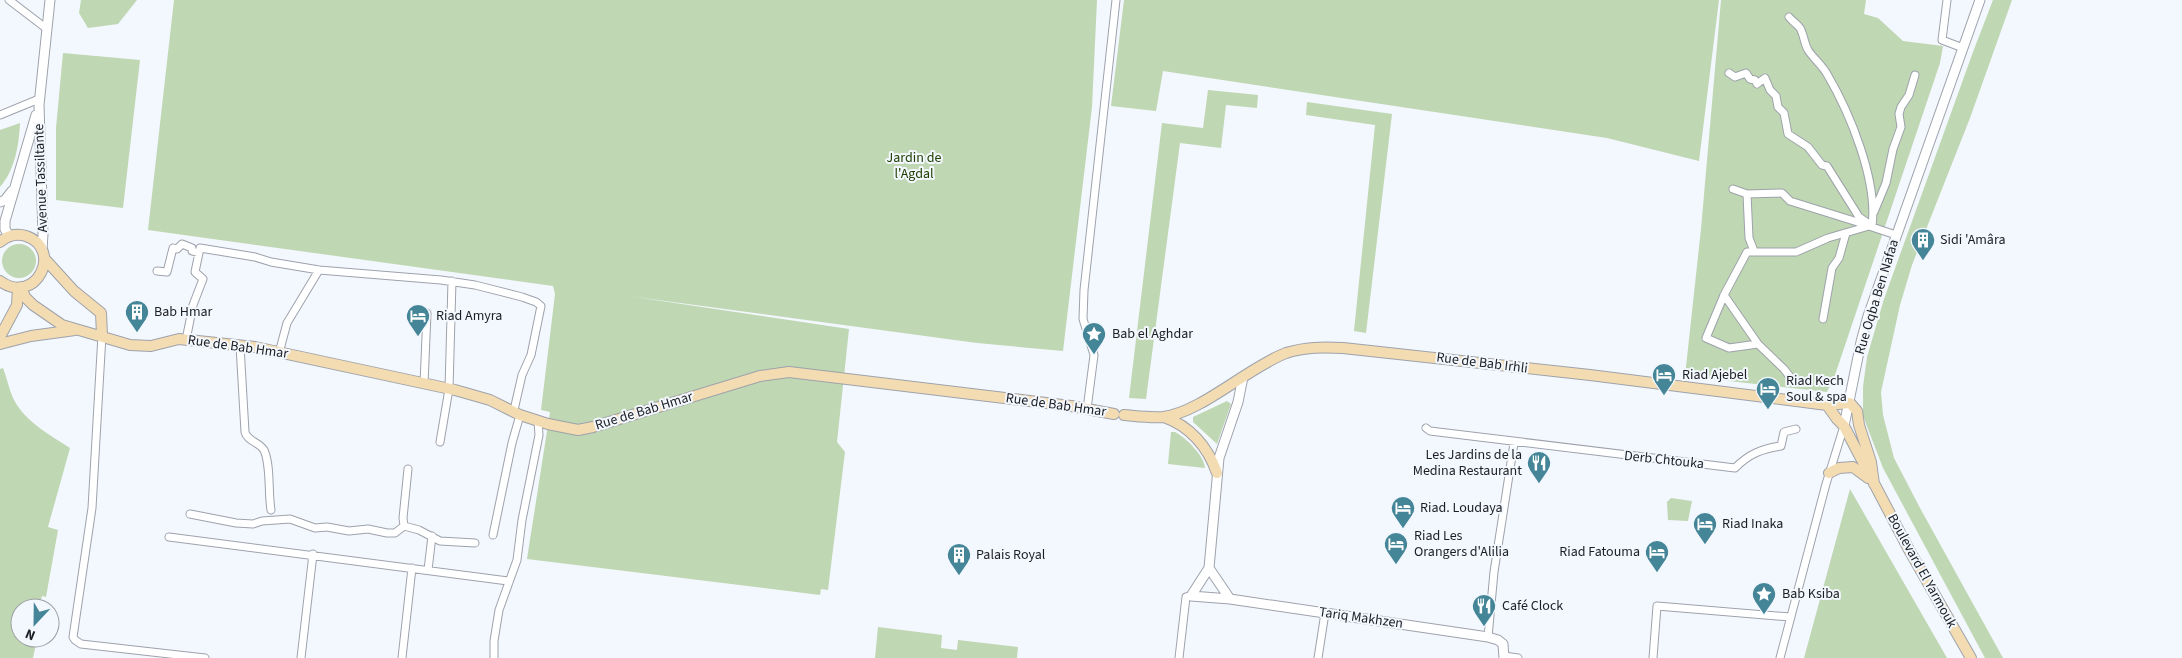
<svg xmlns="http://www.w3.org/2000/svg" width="2182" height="658" font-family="'Source Sans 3',sans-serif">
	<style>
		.green { fill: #bfd7b2 }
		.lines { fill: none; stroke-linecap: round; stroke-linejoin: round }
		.minor-casing { stroke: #9ea2ab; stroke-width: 9 }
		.tertiary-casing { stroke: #9ea2ab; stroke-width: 11 }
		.secondary-casing { stroke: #9ea2ab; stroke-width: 12 }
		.minor { stroke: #fff; stroke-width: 7 }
		.tertiary { stroke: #fff; stroke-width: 9 }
		.secondary { stroke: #f4dcb2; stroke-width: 10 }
		.labels { text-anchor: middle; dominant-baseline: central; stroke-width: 4; stroke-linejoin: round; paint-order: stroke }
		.park-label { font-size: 14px; fill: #1f4100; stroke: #f3f7fe }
		.street-label { font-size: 14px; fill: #1c1e21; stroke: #f3f7fe }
		.poi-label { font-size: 14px; fill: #1c1e21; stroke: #f3f7fe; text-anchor: start }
	</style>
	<rect width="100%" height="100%" fill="#f3f7fe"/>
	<path class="green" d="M81,0H137L118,24L88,28L79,13Z
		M174,0H1097L1092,107L1063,351L977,343L628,296L849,329L837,442L845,452L828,590L821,589L820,595L527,559L550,412L541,410L555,294L553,286L148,230Z
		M1124,0H1719L1699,161L1607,138L1163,71L1156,111L1111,106Z
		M1721,0H1866L1864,14L1878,18L1903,41L1943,46L1940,63L1834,378L1827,392L1685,376L1701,229Z
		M1993,0H2012L1970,118L1912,265L1900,305L1881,392L1883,415L1894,458L1920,508L2003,658H1985L1883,468L1863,416V387L1867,357L1884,299L1973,52Z
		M63,53L140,60L123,208L56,200V128Z
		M1208,90L1258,95L1257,108L1226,105L1221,148L1180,143L1146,399L1129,398L1162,123L1203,128Z
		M1307,102L1392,114L1366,333L1354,331L1375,125L1306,115Z
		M20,123C19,145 15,170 0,187V130Z
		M2 261a17 17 0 1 1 34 0a17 17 0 1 1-34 0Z
		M3,368C7,378 9,389 13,398C24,421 50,435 70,448L48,527L58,530L46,597L42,596L39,608H20V638L37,639L33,658H0V369Z
		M1227,401L1231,404L1217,444L1193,422V417Z
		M1171,432H1175C1186,438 1204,455 1205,468L1168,464Z
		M1850,489L1947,658H1804Z
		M1671,498L1692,501L1688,521L1668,520L1667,502Z
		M878,627L942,635L941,648L957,650L958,640L1018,647L1017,658H875Z"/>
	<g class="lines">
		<g class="minor-casing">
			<path id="minor" d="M9,0L47,29
				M1947,0L1942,40L1963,48
				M1729,73L1735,77L1746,73L1750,79L1755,80L1757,84L1765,78L1770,90L1776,96L1778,107L1784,113L1788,134L1808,147L1822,165L1827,166L1859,217L1872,226C1878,181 1850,113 1827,74C1822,65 1813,58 1808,50C1804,43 1804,35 1800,28C1797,24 1792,21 1789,17
				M0,115L39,99
				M1733,189L1747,194L1782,193L1790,201L1867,225
				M1747,194L1749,238L1754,251
				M1874,212L1886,183L1893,149L1901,127L1899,114L1901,107L1909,95L1915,75
				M157,271L167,272L173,248L177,249L182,244L192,248V251L199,253
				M1724,295L1758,344L1784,369L1794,382
				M1823,319L1832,268L1839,258L1846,233
				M102,335L92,508L73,637L75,640L81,644L205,658
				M186,340L193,305L203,279L195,272L200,248L255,257L271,262L319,270L441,280L475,285L522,297L536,302L541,306L531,355L522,375L514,410
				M1758,344L1729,348L1706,338L1724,295L1747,252H1796L1828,238L1869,226L1896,235
				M240,346L245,432C247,441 259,442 264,450C271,465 268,493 271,510
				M279,353L287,323L319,270
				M424,384L427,313
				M1087,409L1094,355L1083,319L1084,290L1116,0
				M1426,428L1430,431L1735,468C1749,454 1761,449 1781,446L1784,432L1796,429
				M440,442L449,389L452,281
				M190,514L236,523L253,524L262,521L290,519L315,528L327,527L349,531L368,529L387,533H395L404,526L419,530L440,541L475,543
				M404,526L403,518L408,469
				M493,535L512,443L520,415
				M169,537L508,581
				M428,570L432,536
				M1488,637L1494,572L1514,443
				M1504,656L1518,658
				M301,658L313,554
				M402,658L412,568
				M494,658V641L499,610L517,560L522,520L539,435L538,421
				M1179,658L1186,597L1191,596
				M1318,658L1325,613
				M1653,658L1657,606L1790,617
				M1780,658L1826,484L1844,426"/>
		</g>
		<g class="tertiary-casing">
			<path id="tertiary" d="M0,202L5,200L12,191
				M9,236L5,229V221L36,115
				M42,250L43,234L39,105L50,0
				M1243,377L1238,402L1219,458L1209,568L1191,596L1230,599L1488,637L1498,640L1503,644L1504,658
				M1844,426L1861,342L1868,316L1980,0
				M1209,568L1230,599"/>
		</g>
		<g class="secondary-casing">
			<path id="secondary" d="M0,242C7,236 16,233 26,236C64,249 36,307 0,281
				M44,258L74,291L101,313L102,335
				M21,287L25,297L33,305L62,325L130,345L151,346L179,339L255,347L455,390L490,400L520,415L548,424L578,430L593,427L760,376L789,372L1071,406L1114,414
				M0,337L17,305L18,288
				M0,344L31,336L75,330
				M1827,405L1837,419L1844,426L1908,548L1971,658
				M1124,415C1136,416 1150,418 1163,417C1200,413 1249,367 1286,353C1305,347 1323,347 1343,348L1590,375L1827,405L1850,403L1857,411L1859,425L1871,462L1874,484
				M1164,417C1190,426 1208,447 1217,473
				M1829,473L1839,468L1853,467L1868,478"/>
		</g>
		<use href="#minor" class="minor"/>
		<use href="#tertiary" class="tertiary"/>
		<use href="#secondary" class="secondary"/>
	</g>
	<defs>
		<g id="building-pin" transform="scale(1.25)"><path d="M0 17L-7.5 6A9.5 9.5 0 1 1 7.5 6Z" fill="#448698" stroke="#f3f7fe"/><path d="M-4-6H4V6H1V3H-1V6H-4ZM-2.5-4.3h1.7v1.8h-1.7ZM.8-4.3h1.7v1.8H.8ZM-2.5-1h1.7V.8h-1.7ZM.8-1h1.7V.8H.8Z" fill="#fff"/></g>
		<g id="hotel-pin" transform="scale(1.25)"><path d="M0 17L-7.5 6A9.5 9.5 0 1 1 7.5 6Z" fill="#448698" stroke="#f3f7fe"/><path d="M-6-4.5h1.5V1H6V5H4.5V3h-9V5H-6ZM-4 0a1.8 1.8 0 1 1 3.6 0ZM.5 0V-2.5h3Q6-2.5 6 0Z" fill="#fff"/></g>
		<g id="sight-pin" transform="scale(1.25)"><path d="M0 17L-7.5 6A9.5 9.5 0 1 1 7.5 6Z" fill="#448698" stroke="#f3f7fe"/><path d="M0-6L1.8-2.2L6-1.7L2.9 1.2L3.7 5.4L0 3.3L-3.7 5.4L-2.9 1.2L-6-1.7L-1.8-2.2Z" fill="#fff"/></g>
		<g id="restaurant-pin" transform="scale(1.25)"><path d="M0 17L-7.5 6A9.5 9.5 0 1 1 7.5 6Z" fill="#448698" stroke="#f3f7fe"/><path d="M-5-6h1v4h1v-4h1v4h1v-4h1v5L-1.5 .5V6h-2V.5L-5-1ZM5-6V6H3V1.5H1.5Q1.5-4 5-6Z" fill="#fff"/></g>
	</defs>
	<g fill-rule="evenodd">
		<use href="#building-pin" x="1923" y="240"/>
		<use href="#building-pin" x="137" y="312"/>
		<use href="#hotel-pin" x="418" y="316"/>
		<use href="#sight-pin" x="1094" y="334"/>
		<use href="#hotel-pin" x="1664" y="375"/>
		<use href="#hotel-pin" x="1768" y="389"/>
		<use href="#restaurant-pin" x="1539" y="463"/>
		<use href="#hotel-pin" x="1403" y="508"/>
		<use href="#hotel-pin" x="1705" y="524"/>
		<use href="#hotel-pin" x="1396" y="544"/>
		<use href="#hotel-pin" x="1657" y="552"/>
		<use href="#building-pin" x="959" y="555"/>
		<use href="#sight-pin" x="1764" y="594"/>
		<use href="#restaurant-pin" x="1484" y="606"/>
	</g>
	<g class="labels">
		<g class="park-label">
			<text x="914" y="158">Jardin de<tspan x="914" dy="16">l'Agdal</tspan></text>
		</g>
		<g class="street-label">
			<text transform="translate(41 178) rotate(-92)">Avenue Tassiltante</text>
			<text transform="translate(1877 297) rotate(-73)">Rue Oqba Ben Nafaa</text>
			<text transform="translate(238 347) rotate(8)">Rue de Bab Hmar</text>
			<text transform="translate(1482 363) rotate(7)">Rue de Bab Irhli</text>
			<text transform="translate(1056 405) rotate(8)">Rue de Bab Hmar</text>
			<text transform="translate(644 411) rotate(-17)">Rue de Bab Hmar</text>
			<text transform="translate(1664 460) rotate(6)">Derb Chtouka</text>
			<text transform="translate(1922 571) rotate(61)">Boulevard El Yarmouk</text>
			<text transform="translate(1361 618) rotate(8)">Tariq Makhzen</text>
		</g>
		<g class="poi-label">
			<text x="1940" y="240">Sidi 'Amâra</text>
			<text x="154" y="312">Bab Hmar</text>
			<text x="436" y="316">Riad Amyra</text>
			<text x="1112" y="334">Bab el Aghdar</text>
			<text x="1682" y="375">Riad Ajebel</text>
			<text x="1786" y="381">Riad Kech<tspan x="1786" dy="16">Soul &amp; spa</tspan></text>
			<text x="1522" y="455" text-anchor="end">Les Jardins de la<tspan x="1522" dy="16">Medina Restaurant</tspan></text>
			<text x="1420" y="508">Riad. Loudaya</text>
			<text x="1722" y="524">Riad Inaka</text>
			<text x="1414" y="536">Riad Les<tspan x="1414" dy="16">Orangers d'Alilia</tspan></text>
			<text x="1640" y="552" text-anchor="end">Riad Fatouma</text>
			<text x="976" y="555">Palais Royal</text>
			<text x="1782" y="594">Bab Ksiba</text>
			<text x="1502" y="606">Café Clock</text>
		</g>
	</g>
	<g transform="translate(35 623) rotate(202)"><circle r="24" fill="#f3f7fe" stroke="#9da0a6"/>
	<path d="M0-4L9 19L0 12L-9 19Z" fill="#448698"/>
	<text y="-8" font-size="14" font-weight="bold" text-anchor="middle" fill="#1c1e21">N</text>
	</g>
</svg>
